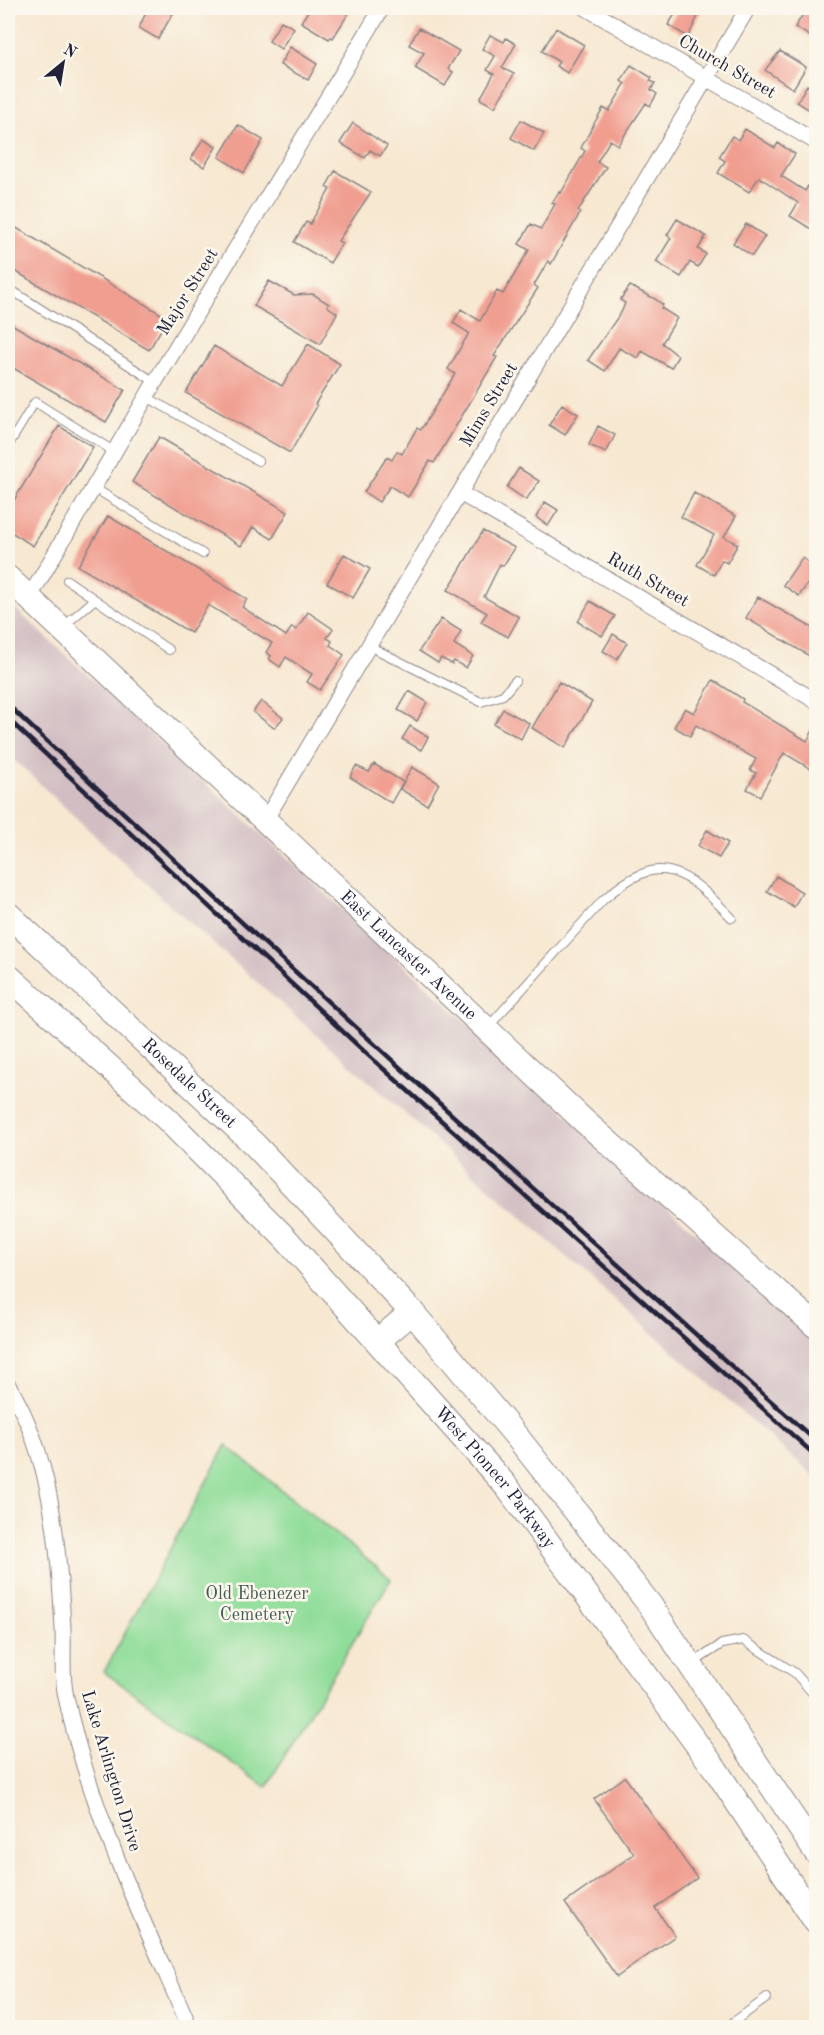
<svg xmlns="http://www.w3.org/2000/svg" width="824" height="2035" font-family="'Old Standard TT',serif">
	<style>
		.industrial { fill: #d2bec2 }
		.green { fill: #90dd9a; stroke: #59806a; stroke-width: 1.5 }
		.building { fill: #f09e90 }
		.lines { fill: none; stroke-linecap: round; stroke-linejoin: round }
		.lane-casing { stroke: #8c8586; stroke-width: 10 }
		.street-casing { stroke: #8c8586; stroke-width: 17 }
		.primary-casing { stroke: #8c8586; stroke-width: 26 }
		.lane { stroke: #fff; stroke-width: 8 }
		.street { stroke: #fff; stroke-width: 15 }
		.primary { stroke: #fff; stroke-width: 24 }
		.rail { stroke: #22223b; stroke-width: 4.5 }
		.labels { text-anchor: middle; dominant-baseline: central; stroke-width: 5; stroke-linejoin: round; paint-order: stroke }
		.street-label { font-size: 18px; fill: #22223b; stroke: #fbf7ec }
		.park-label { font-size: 18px; fill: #435a58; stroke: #fbf7ec }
	</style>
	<rect width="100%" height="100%" fill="#fbf7ec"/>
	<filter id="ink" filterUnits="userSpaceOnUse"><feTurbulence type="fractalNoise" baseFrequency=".0167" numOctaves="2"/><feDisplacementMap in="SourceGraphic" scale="12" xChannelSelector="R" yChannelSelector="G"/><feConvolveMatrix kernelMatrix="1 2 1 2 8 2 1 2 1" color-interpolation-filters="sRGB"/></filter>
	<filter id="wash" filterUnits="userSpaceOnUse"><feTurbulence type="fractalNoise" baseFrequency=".008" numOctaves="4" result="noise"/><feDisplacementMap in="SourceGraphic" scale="24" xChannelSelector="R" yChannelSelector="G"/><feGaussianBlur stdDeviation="1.35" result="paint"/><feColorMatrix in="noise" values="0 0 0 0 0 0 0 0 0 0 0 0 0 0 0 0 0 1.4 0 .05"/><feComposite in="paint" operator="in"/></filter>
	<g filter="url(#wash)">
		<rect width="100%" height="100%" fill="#f7e8d1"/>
		<path class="industrial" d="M8,602L816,1343V1478L154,891L8,754Z"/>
		<path class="green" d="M226,1445L391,1579L266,1787L104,1672Z"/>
		<g id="blocks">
			<path class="building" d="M148,8H176L158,39L139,28Z
				M310,8H352L333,38L331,37L329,39L301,22Z
				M679,8H702L688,37L668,25Z
				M807,8L816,13V40L795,27Z
				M281,21L294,28L281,49L269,41Z
				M419,28L459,51L448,69L453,72L445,86L415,68L424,53L409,45Z
				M556,28L584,45L567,73L556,66L559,62L542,51Z
				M490,35L504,42L506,38L516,44L502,68L514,74L495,107L480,99L494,74L487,70L495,56L482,49Z
				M290,47L317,64L308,80L280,65Z
				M780,51L806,67L793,89L765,70Z
				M631,65L652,78L650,81L655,83L651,90L657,94L650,106L646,103L618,145L610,140L597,162L606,167L578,211L580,213L551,264L548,261L534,285L538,288L494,356L497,357L434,463L430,461L408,497L390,486L379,502L364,492L387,457L392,460L397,451L402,454L417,428L420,430L424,425L455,374L448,369L469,333L453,323L461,309L480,321L497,291L503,294L529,250L519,244L531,224L541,229L555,204L552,203L559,192L561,193L585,151L581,148L596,120L603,108L609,111L625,84L621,81Z
				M807,85L816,90V114L797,102Z
				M521,120L544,133L534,151L511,138Z
				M353,123L387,146L380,156L370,150L365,158L340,143Z
				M238,125L263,140L244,173L219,157Z
				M745,129L775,148L778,143L795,154L781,176L805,191L808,186L816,191V232L790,216L798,203L759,177L749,192L718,173L725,161L719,157L732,136L738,140Z
				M203,139L216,147L204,167L191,159Z
				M335,171L371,192L338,241L342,243L330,263L294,242L306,222L310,224L330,189L326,187Z
				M677,219L706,236L698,249L706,254L698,267L690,262L681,277L656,262L671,238L667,235Z
				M8,223L168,318L149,350L8,267Z
				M746,224L765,236L752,256L733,243Z
				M269,281L294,295L313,294L329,304L327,306L337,313L320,344L254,306Z
				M630,286L655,299L663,305L661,308L677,318L662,343L678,356L671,368L642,351L638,358L619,348L605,371L588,360L622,311L625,303L620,300Z
				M8,322L125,390L106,422L8,365Z
				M308,344L340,364L315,404L317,406L290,453L186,393L214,346L282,386Z
				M562,404L578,414L565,435L549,425Z
				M59,426L93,447L33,546L8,530V510Z
				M598,426L615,435L606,453L589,445Z
				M159,437L288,512L272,539L253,527L241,546L132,482Z
				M519,468L539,481L526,500L507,487Z
				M694,493L736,516L724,537L738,544L727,563L722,560L714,575L697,565L714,535L681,517Z
				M545,502L558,510L548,526L536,517Z
				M108,516L247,599L242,607L286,636L292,627L296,630L308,612L333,629L327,638L332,641L330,645L344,655L320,690L307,682L312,674L286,657L280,667L269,659L271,656L266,652L272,643L208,605L191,633L78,566Z
				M483,531L515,548L503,566L500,564L484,597L519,617L508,637L481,622L487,613L448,590Z
				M344,554L370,569L353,598L327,583Z
				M802,558L816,568V572L799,596L783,585Z
				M758,597L816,630V660L746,618Z
				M590,601L615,616L602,636L578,622Z
				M441,619L461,631L454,644L473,656L466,668L454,661L452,664L441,658L438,663L419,651Z
				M613,634L627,643L617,659L603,651Z
				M713,680L743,699L742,702L807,741L816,725V772L784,753L760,796L747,789L756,773L750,770L756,759L696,725L690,736L674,727L685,708L694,713Z
				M559,682L592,702L565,748L532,728Z
				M409,691L427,702L417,721L398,710Z
				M261,701L283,718L274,728L253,712Z
				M503,709L529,723L521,739L494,724Z
				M410,726L428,737L421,750L402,739Z
				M374,764L403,782L391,803L350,777L356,766L369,772Z
				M412,767L439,783L427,805L400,789Z
				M707,830L728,843L719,858L698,846Z
				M776,876L802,892L794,907L767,891Z
				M625,1777L697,1878L655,1908L675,1936L617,1977L565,1903L634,1854L594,1799Z"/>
		</g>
	</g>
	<g filter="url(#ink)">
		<use href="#blocks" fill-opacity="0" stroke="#8c8586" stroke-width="1.5"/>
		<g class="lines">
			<g class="lane-casing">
				<path id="lane" d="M8,288L155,382
					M147,397L258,461
					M8,446L35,402L115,452
					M94,488L203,554
					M67,580L169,650
					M64,626L94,600
					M369,646L481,702L503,695L515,681
					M489,1026L603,900C661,848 685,870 732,918
					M693,1663L722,1644L743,1640L795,1673L816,1697
					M725,2028L767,1998"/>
			</g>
			<g class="street-casing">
				<path id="street" d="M586,8L816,142
					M460,493L816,701
					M29,598L155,382L382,8
					M264,822L748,8
					M8,1385C52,1455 59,1548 63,1629C64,1651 61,1676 66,1697C91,1813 143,1920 190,2028"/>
			</g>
			<g class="primary-casing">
				<g id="primary">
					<path id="s1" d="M8,578L584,1121L816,1326"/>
					<path id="s2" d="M8,914L255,1145L412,1312L517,1437L650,1605L816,1852"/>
					<path id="s3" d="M8,976L167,1119L285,1238L507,1487L716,1770L816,1922"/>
					<path d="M378,1341L412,1312"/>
				</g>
			</g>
			<use href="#lane" class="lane"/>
			<use href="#street" class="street"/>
			<use href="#primary" class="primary"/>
			<path class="rail" d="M8,705C274,954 543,1200 816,1441
				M8,719L368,1055L816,1456"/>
		</g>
	</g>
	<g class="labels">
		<g class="street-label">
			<text transform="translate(727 67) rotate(30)">Church Street</text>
			<text transform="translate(188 292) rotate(-58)">Major Street</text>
			<text transform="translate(489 405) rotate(-59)">Mims Street</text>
			<text transform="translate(648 580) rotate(30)">Ruth Street</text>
			<text stroke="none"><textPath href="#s1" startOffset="550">East Lancaster Avenue</textPath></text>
			<text stroke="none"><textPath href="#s2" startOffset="248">Rosedale Street</textPath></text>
			<text stroke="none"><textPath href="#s3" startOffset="700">West Pioneer Parkway</textPath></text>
			<text transform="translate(111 1771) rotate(73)">Lake Arlington Drive</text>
		</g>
		<g class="park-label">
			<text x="257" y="1594">Old Ebenezer<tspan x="257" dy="21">Cemetery</tspan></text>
		</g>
	</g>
	<rect width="824" height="2035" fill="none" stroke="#fbf7ec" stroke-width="30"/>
	<g transform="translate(63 63) rotate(30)" stroke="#fbf7ec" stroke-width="4.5" paint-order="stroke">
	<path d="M0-4.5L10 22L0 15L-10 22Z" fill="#22223b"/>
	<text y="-9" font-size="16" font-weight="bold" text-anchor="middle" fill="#22223b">N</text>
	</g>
</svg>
